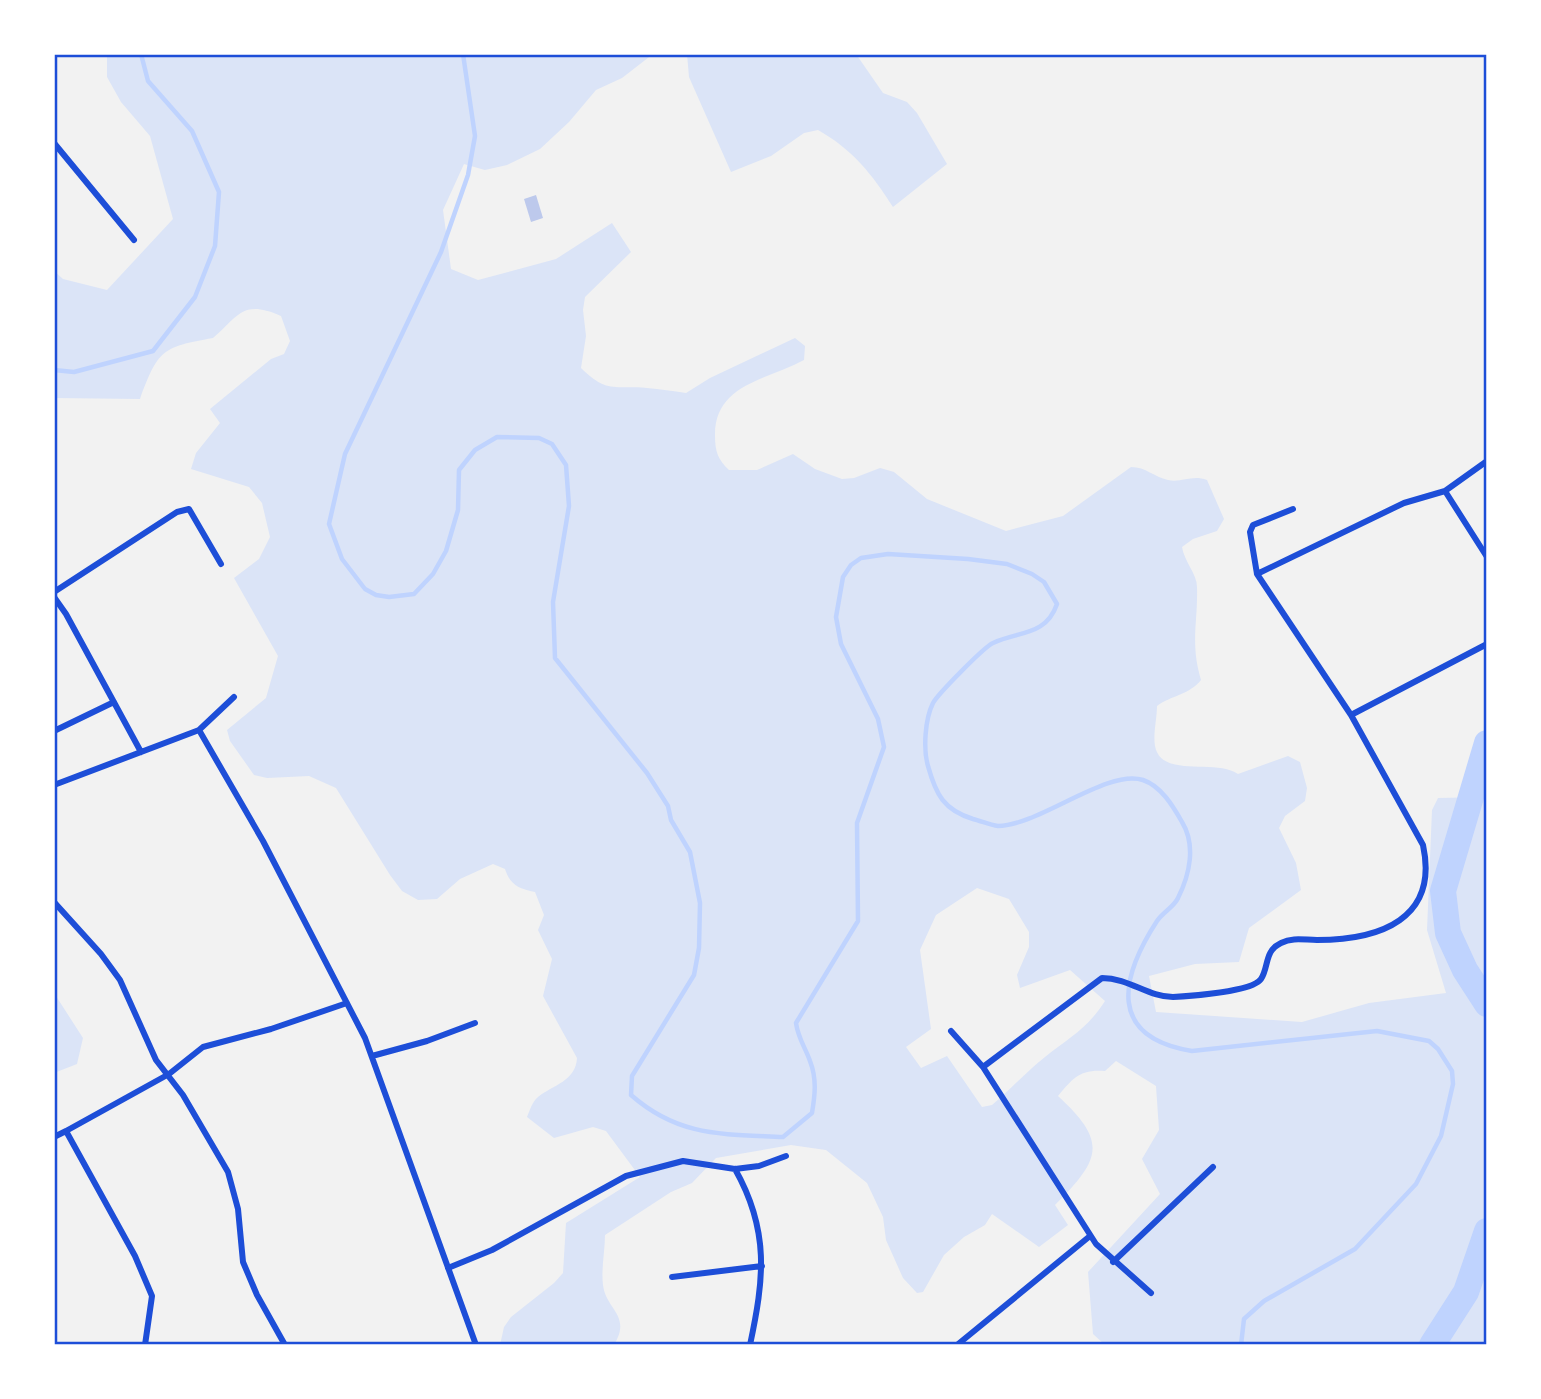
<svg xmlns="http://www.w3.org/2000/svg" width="1541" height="1399" font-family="'Public Sans',sans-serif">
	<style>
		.green { fill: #dbe4f7; fill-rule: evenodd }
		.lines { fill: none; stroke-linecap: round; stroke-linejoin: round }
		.stream { stroke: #bfd3fe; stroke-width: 4.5 }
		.river { stroke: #bfd3fe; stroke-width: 26 }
		.building { fill: #bdc9ec }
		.minor { stroke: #1d4ed8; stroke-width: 6 }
		.neatline { fill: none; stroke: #1d4ed8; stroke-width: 2.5 }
	</style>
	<rect width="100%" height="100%" fill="#f2f2f2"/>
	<path class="green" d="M107,54H653L622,78L596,90L569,122L540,149L507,165L485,170L464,164L443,210L451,269L478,280L556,259L612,223L631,252L585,297L583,310L586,336L581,368C607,394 615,385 647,388C660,389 673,391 686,393L710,378L795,338L805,346L804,360C767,380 714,384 715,436C715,451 718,460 729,470H757L793,454L815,469L842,479L854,478L880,468L894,472L927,499L1006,531L1063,516L1131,467C1146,467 1154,477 1168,480C1182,483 1192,474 1207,480L1224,519L1217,531L1193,539L1182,547C1184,561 1197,574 1197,587C1198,624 1190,643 1201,680C1189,695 1172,695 1157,706C1157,718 1153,734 1155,746C1161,779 1216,758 1238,774L1288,756L1300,762L1307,788L1305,801L1285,816L1279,828L1296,863L1301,890L1249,928L1239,962L1195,964L1149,976L1156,1012L1302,1022L1369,1003L1446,993L1427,930L1432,810L1438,798L1487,797V1345H1105L1093,1334L1088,1272L1160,1194L1142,1159L1159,1130L1156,1086L1116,1061L1105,1071C1080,1069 1073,1078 1058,1096C1108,1142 1101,1159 1055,1205L1068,1225L1039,1247L992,1214L985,1225L964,1237L944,1255L923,1292L917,1293L903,1278L886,1240L883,1217L867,1183L826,1150L791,1145L716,1158L692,1183L671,1192L605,1235C605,1251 601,1269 603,1285C606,1310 632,1315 614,1345H500L504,1327L511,1317L554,1283L563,1273L566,1223L640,1177L606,1131L593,1127L554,1138L527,1117C530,1110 532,1102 538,1097C553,1085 576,1081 577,1058L543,996L552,959L538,930L544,915L535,892C519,889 510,885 505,869L493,864L460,879L437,899L418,900L402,891L390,875L336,788L309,776L267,778L254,775L230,741L227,730L266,698L278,656L234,578L259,559L270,537L262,503L249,487L191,469L196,453L220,423L210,409L271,359L284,354L290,341L281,316C242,299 239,316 213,338C162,347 158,350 140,399L54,398V271L63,279L107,290L173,219L150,136L121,102L107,77ZM977,888L1009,899L1029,932V947L1017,975L1020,988L1070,970L1105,1001C1087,1029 1070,1037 1045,1057C1027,1071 1010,1090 992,1105L982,1107L947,1056L921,1068L906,1047L931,1029L920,950L936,915Z
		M687,54H856L883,93L907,102L917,113L947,164L893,207C872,174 852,149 818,130L804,133L771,156L731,172L689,77Z
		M54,993L83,1038L77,1064L54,1073Z"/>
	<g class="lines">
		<path class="stream" d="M463,54L475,136L468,175L441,252L345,454L329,524L342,559L365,589L376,595L389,597L414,594L433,574L446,551L458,510L459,470L475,450L497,437L539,438L552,444L566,465L569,506L553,602L555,658L647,773L668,806L671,820L690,852L700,903L699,948L694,975L632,1076L631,1095C679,1137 722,1134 783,1137L812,1113C815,1095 817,1079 810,1061C805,1047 798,1038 796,1023L858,921L857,823L884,747L878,719L841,644L836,617L843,577L851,565L861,558L888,554L968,559L1007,564L1032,574L1044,582L1057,604C1046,636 1019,631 993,643C984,647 938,694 933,703C925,719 923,749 928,766C936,795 944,810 973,819C981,821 990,825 998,826C1038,826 1108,768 1143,780C1161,786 1173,806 1182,822C1196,845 1190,874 1178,898C1174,907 1163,912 1157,921C1120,978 1107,1037 1192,1051L1377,1031L1429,1041L1438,1049L1452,1071L1453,1084L1441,1136L1416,1184L1355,1249L1264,1301L1244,1319L1241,1345
			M54,370L74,372L153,351L195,297L215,246L219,192L192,131L148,81L141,54"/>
		<path class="river" d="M1487,743L1443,891L1448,933L1465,970L1487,1004
			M1432,1345L1466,1292L1487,1231"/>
	</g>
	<path class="building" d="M536,195L543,218L531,222L524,199Z"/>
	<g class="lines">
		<path class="minor" d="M54,143L134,240
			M1445,491L1487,557
			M1293,509L1253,525L1250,532L1257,574L1351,715
			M1257,574L1404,503L1445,491L1487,461
			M54,592L177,512L189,509L221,564
			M54,597L66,614L141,752
			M199,730L263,841L365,1038L476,1345
			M54,731L114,702
			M54,785L199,730L234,697
			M54,902L101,954L120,980L156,1060L183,1095L228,1172L238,1209L243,1262L257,1295L285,1345
			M951,1031L983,1067L1096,1244L1151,1293
			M372,1056L427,1041L475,1023
			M983,1067L1102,978C1129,978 1148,997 1173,997C1190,996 1252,992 1261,979C1269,967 1264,951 1281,943C1293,937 1304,940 1317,940C1380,940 1439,919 1423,845L1351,715L1487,644
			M54,1137L66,1131
			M735,1169C770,1231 764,1279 750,1345
			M1113,1262L1213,1167
			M448,1268L492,1250L626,1176L683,1161L735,1169L759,1166L786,1156
			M672,1277L762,1266
			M145,1345L152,1296L135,1256L66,1131L169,1074L203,1047L271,1029L347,1003
			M957,1345L1090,1236"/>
	</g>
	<rect width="1541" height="1399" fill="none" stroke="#ffffff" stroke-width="112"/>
	<rect x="56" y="56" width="1429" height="1287" class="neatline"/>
</svg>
